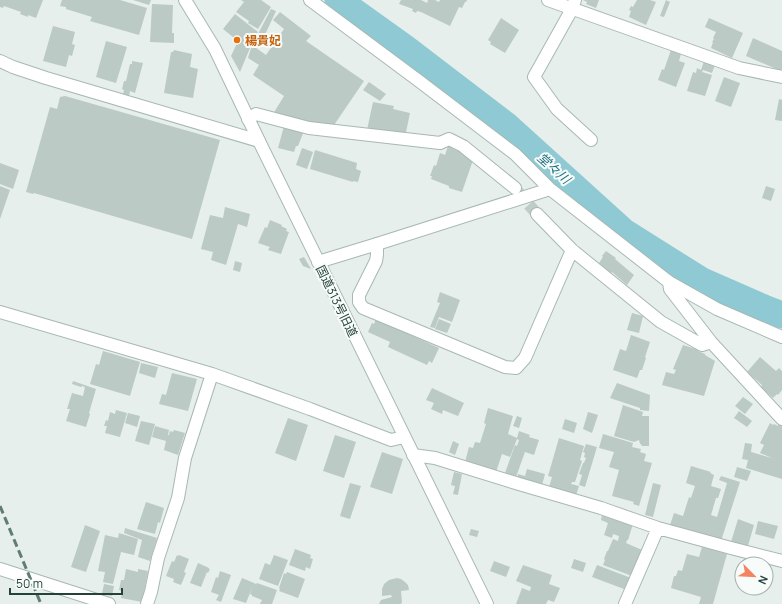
<svg xmlns="http://www.w3.org/2000/svg" width="782" height="604" font-family="Manrope,'Noto Sans JP',sans-serif">
	<style>
		.lines { fill: none; stroke-linecap: round; stroke-linejoin: round }
		.river { stroke: #8ec9d4; stroke-width: 27 }
		.building { fill: #bbcac4 }
		.minor-tunnel { stroke: #bfccc8; stroke-width: 12; stroke-dasharray: 12 6; stroke-linecap: butt }
		.minor-casing { stroke: #a8b8b2; stroke-width: 14 }
		.tertiary-casing { stroke: #a8b8b2; stroke-width: 14 }
		.minor { stroke: #fff; stroke-width: 12 }
		.tertiary { stroke: #fff; stroke-width: 12 }
		.rail { stroke: #5f7d75; stroke-width: 3; stroke-dasharray: 8 4; stroke-linecap: butt }
		.food-dot { fill: #e8710a; stroke: #f7fbf9; stroke-width: 1.5 }
		.labels { text-anchor: middle; dominant-baseline: central; stroke-width: 4; stroke-linejoin: round; paint-order: stroke }
		.food-label { font-size: 12px; font-weight: bold; fill: #c56008; stroke: #f7fbf9; text-anchor: start }
		.street-label { font-size: 12px; fill: #24423a; stroke: #f7fbf9 }
		.water-label { font-size: 13px; font-style: italic; fill: #1c6f80; stroke: #f7fbf9 }
	</style>
	<rect width="100%" height="100%" fill="#e6efeb"/>
	<g class="lines">
		<path class="river" d="M338,0L405,48L507,126L624,232L702,281L764,308L782,315"/>
	</g>
	<path class="building" d="M0,0H43L36,18L28,15V17L20,14L21,12L4,6L3,8L0,7Z
		M62,0H120L147,8L139,35L90,21L92,17L66,9V7L60,6Z
		M133,0H151L149,5Z
		M241,0H261L271,7L258,29L248,23L249,21L236,12L244,2Z
		M401,0H421L427,3L428,0H435L439,2L440,0H467L466,2H465L462,8L459,7L450,26L421,12L417,11L416,13L412,11L413,9L399,4Z
		M583,0H599L596,8L586,4L587,2Z
		M637,0H650L656,2L646,25L629,17L631,11L629,10L631,6L633,7Z
		M666,0L670,2L664,17L660,16Z
		M152,4L173,5L172,33H174V43L150,42Z
		M271,9L276,11L263,39L257,36Z
		M280,12L311,36L306,41L364,81L332,128L273,114L284,96L253,75L259,65L248,58L252,45L266,55L284,29L273,20Z
		M235,14L258,32L246,47L250,48L240,72L231,56L238,41L223,29Z
		M501,18L519,30L505,53L490,44L491,42L488,40Z
		M709,18L743,33L732,58L711,48L713,42H712L714,39L713,38L716,32L705,27Z
		M53,26L75,32L72,44L75,45L72,56L69,55L66,67L43,61Z
		M753,38L782,51V69L781,71L746,56Z
		M106,41L127,47L116,83L96,77Z
		M672,47L682,50L679,61L685,63L676,87L658,80L662,69L664,70Z
		M174,50L192,54L190,67L198,69L193,98L164,93L171,52H173Z
		M132,61L143,63L135,93L130,91L129,96L123,94L124,90L122,89L124,81H126L130,64H132Z
		M704,61L715,65L712,73L703,70L702,72L712,75L705,96L687,91L693,72L696,73L697,68L701,70Z
		M724,77L740,83L731,107L715,101Z
		M369,82L386,94L380,101L363,90Z
		M65,96L220,140L192,239L34,193L33,194L26,192L50,107L57,109L60,97Z
		M779,99L782,100V121L775,120Z
		M373,102L394,106L393,109L410,113L405,137L367,130Z
		M284,126L304,131L298,146H296L294,152L278,148Z
		M448,146L457,151L458,148L473,160L462,192L449,188V186L431,179L432,176H430L434,165L436,166L440,153L445,155Z
		M302,148L313,152L307,169L296,165Z
		M315,150L357,163L356,169L361,171L358,182L353,181V182L310,169Z
		M0,163L19,170L13,189L0,184Z
		M0,186L10,190L0,219Z
		M766,186L775,189L771,201L762,198Z
		M225,207L250,214L247,227L238,224L226,265L211,260L213,252L201,249L210,215L223,218Z
		M270,220L282,225L281,226L287,229L286,231L289,232L281,254L268,250L270,247L258,243L265,227L267,228Z
		M606,251L616,258L615,259L634,275L627,285L612,272L611,273L599,263L603,257L602,256Z
		M304,257L311,269L303,266L299,259Z
		M235,261L242,263L240,272L233,270Z
		M440,292L460,300L452,322L439,317L435,328L430,327L440,303L437,302Z
		M632,313L643,316L639,333L627,330Z
		M376,319L439,348L432,363L429,361L427,365L388,347L390,342L368,332L372,323L374,324Z
		M439,319L451,324L447,333L435,329Z
		M631,335L650,342L645,357L646,358L642,370H640L637,378L613,370L620,349L626,351Z
		M683,345L699,350L698,351L705,354V355L715,361L704,396L662,385L666,372L674,374L676,370L673,369Z
		M103,351L140,362L130,396L90,384L96,364L99,365Z
		M760,357L776,371L779,368L782,371V390L778,395L777,394L773,398L761,387L762,385L747,372Z
		M141,363L158,367L155,378L139,373Z
		M172,373L197,379L188,411L159,404L162,394L166,395Z
		M73,381L96,389L89,413L90,414L86,427L66,421L70,409H67L72,393L83,396L85,387L82,386L81,387L72,384Z
		M617,383L650,395L649,411L640,410V408L610,398Z
		M432,388L464,403L458,416L443,410L442,414L431,409L434,403L426,400Z
		M743,397L753,404L745,414L735,406Z
		M623,405L643,412L642,416H649V446H642L641,444H640L639,440L634,442L614,436Z
		M488,408L513,416L508,434L517,438L519,431L530,435L529,437L539,440L534,455L525,452L516,477L505,473L515,445L517,446L519,440L517,439L510,457L502,454L496,472L465,462L469,447L473,448L475,442L480,443L486,424L484,423Z
		M116,410L127,413L120,437L105,433L107,426H104L106,420L108,421L110,412L115,414Z
		M739,411L752,421L747,427L734,418Z
		M588,412L598,415L592,433L583,429Z
		M128,413L140,416L137,427L125,423Z
		M517,416L522,418L519,428L513,426Z
		M288,418L308,425L296,461L275,453Z
		M565,419L577,423L574,433L562,429Z
		M141,421L155,424L149,445L135,441Z
		M770,423L773,425L774,424L778,426L779,424L782,426V479L746,468L748,460L742,459L745,443L752,444L751,452L772,458L760,453L764,445L760,443Z
		M155,426L169,430L168,435H169L170,431L173,432L174,430L185,433L178,455L164,450L166,441L152,437Z
		M603,434L633,443L632,447L641,449L640,452L646,454L644,461L652,463L639,506L633,504L634,502L612,496L619,470L609,467L614,452L599,448Z
		M335,435L356,442L344,478L323,471Z
		M559,438L584,446L580,460L582,461L575,482H572L571,484L579,486L576,495L549,487L552,477L548,476Z
		M453,441L459,444L455,455L449,452Z
		M586,444L597,447L585,487L579,485L582,475L579,474L583,463H584L586,458L584,457L585,453L583,452Z
		M382,452L403,459L392,494L370,487Z
		M691,466L711,472L710,473L714,475L711,486L721,489L718,498H716L711,515L717,517L727,483L719,480L721,476L740,482L721,541L670,525L674,513L683,516L689,497L691,498L695,486L686,483Z
		M737,467L751,471L747,481L734,477Z
		M527,469L545,474L542,485L517,479L518,474L525,476Z
		M454,472L462,474L458,495L453,494L455,486L451,485Z
		M350,483L361,486L350,519L340,516Z
		M653,483L661,485L653,517L645,515Z
		M146,502L164,508L160,523L158,522L155,534L137,529Z
		M602,514L633,524L628,540H627L626,543L642,550L632,576L603,565L605,560L604,559L607,551H608L613,539L618,541L619,536L613,534L612,538L604,535L608,523L601,520Z
		M738,519L754,525L747,549L731,542Z
		M758,521L778,526L774,539L755,534Z
		M85,525L100,531L86,572L71,567Z
		M125,528L157,538L150,561L138,557L142,540L124,533Z
		M471,529L479,531L477,537L469,535Z
		M119,533L138,539L134,555L121,552L113,584L103,582L105,572L98,571L105,535L118,538Z
		M702,547L727,554L713,604H699L701,597L671,588L674,576H676L678,570L682,571L687,554L699,557Z
		M295,549L311,555L310,558L313,559L310,569L306,567L305,571L289,565Z
		M177,555L178,556L179,555L189,559L184,572L186,573L181,585L173,582L174,579L166,576L172,561L174,562Z
		M274,555L288,560L278,586L259,579L265,563L270,565Z
		M574,559L586,563L583,572L571,568Z
		M494,561L510,567L506,577L490,571Z
		M198,563L209,568V569H210L208,573L207,572L201,587L190,583Z
		M523,565L552,575L549,584L560,588L554,602L548,600L546,604H516L522,588L530,591L531,587L516,581Z
		M597,565L631,578L628,584H627L624,589L592,577Z
		M126,569L138,572V569L148,571L142,602L121,598L122,591L119,590L121,580H124Z
		M220,571L231,575L221,602L216,600L219,595L211,592L216,577L218,578Z
		M287,572L305,579L298,598L279,591L280,589L279,588L284,573L286,574Z
		M242,578L254,583L246,603L233,599Z
		M397,578L401,579L405,582L408,585L409,590L401,591L402,602L401,604H379L381,600L392,597L391,595L382,596V589L384,584L389,580Z
		M254,583L256,584L257,583L277,590L272,604H260L262,600L252,596V595L250,594Z
		M104,584L114,586L112,596L102,594Z"/>
	<g class="lines">
		<path class="minor-tunnel" d="M517,191L537,214"/>
		<g class="minor-casing">
			<path id="minor" d="M548,0L739,68L782,77
				M575,0L572,9L534,77L557,109L591,140
				M0,61L13,67L46,78L259,141
				M248,119L256,114L309,128L440,143L449,139L463,146L515,188
				M537,214L572,250L661,322L702,345L711,342
				M377,244V255L376,261L359,295V302L363,308L505,367L516,368L525,358L572,250
				M669,282L670,289L711,342L782,419
				M0,312L212,374L310,409L391,440L404,437
				M413,455L435,458L519,484L601,508L658,528L731,548L782,561
				M0,569L109,604
				M147,604L151,592L158,558L178,498L185,458L212,374
				M625,604L658,528"/>
		</g>
		<g class="tertiary-casing">
			<path id="tertiary" d="M185,0L215,49L259,141L487,604
				M310,0L419,81L515,154L550,189L669,282L717,309L782,337
				M318,262L377,244L550,189"/>
		</g>
		<use href="#minor" class="minor"/>
		<use href="#tertiary" class="tertiary"/>
		<path class="rail" d="M0,506L41,604"/>
	</g>
	<circle class="food-dot" cx="237" cy="40" r="4"/>
	<g class="labels">
		<g class="food-label">
			<text x="245" y="40">楊貴妃</text>
		</g>
		<g class="street-label">
			<text transform="translate(337 301) rotate(64)">国道313号旧道</text>
		</g>
		<g class="water-label">
			<text transform="translate(554 168) rotate(42)">堂々川</text>
		</g>
	</g>
	<g transform="translate(754 576) rotate(114)"><circle r="19" fill="#f7fbf9" stroke="#a3b1ad"/>
	<path d="M0-3L7 15L0 10L-7 15Z" fill="#f4845f"/>
	<text y="-6" font-size="11" font-weight="bold" text-anchor="middle" fill="#24423a">N</text>
	</g>
	<path d="M10 588v6h112v-6" fill="none" stroke="#24423a" stroke-width="2"/>
	<text x="16" y="588" font-size="12" fill="#24423a" stroke="#f7fbf9" stroke-width="3" paint-order="stroke">50 m</text>
</svg>
